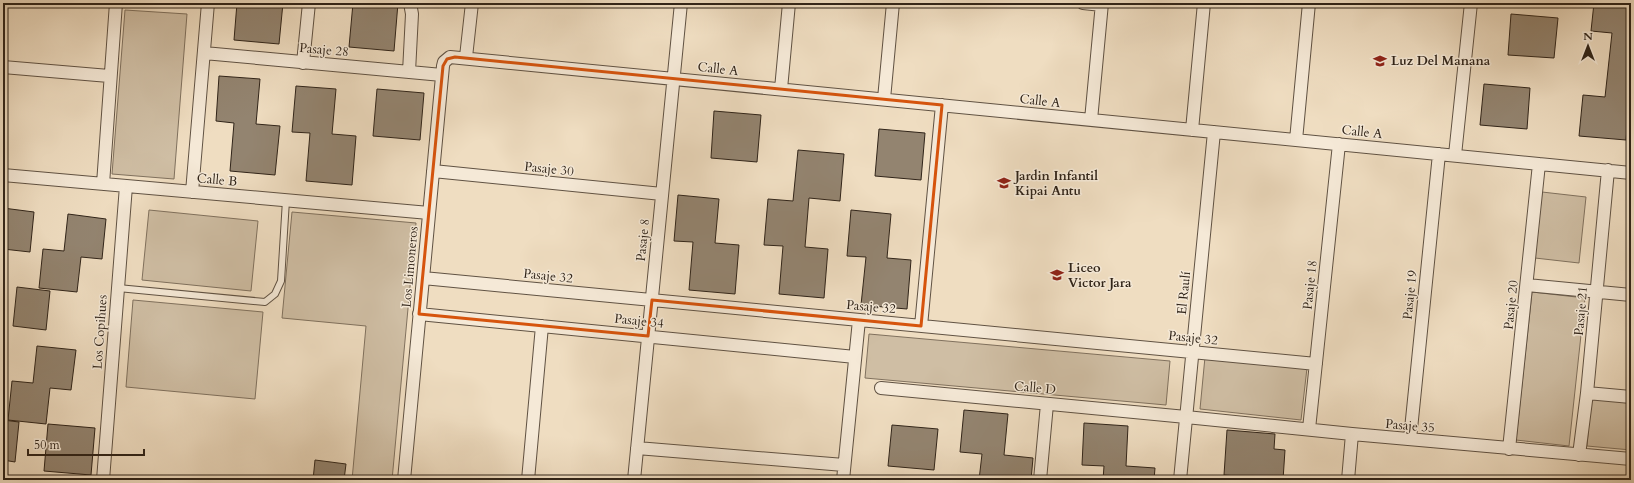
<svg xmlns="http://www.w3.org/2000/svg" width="1634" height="483" font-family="Cardo,serif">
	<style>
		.green { fill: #cfbea4; stroke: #80715e }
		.building { fill: #938470; stroke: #302419 }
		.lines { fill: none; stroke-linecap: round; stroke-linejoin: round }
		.lane-casing { stroke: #605243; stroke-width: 8 }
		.street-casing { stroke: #605243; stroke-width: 14 }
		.lane { stroke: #f5e9d7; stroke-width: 6 }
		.street { stroke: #f5e9d7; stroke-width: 12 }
		.marked { fill: none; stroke: #d6540d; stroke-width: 3; stroke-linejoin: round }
		.labels { text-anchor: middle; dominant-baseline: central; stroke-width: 3; stroke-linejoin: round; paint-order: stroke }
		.street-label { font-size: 13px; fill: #302419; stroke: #f5e9d7 }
		.poi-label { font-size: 13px; font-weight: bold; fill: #302419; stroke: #f5e9d7; text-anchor: start }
	</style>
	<rect width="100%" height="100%" fill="#efddc1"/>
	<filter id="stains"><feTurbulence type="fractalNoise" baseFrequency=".005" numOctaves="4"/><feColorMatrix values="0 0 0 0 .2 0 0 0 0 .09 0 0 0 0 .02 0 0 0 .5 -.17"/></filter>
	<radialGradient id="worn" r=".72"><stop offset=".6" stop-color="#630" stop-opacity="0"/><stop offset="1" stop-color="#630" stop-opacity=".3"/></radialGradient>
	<path class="green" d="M125,10L187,14L174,179L112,174Z
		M1542,192L1586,197L1579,263L1535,258Z
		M149,210L258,221L251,291L142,280Z
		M292,212L416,223L392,480H352L366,326L282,318Z
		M1532,292L1585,298L1569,446L1516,440Z
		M133,300L263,312L255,399L126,387Z
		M869,334L1170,361L1166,405L865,378Z
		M1205,357L1307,368L1301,420L1200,409Z
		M1591,398L1631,402V450L1587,446Z"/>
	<path class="building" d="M237,3H283L279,44L234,40Z
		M353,3H398L394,51L349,47Z
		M1594,3H1631V81L1626,140L1579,136L1583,95L1605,97L1612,33L1591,31Z
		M1511,14L1558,18L1554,58L1508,55Z
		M219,76L260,79L256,124L280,126L275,175L230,171L234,123L216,121Z
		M1484,84L1530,88L1527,129L1480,125Z
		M296,86L336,89L332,134L356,136L352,185L306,181L310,133L292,132Z
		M377,89L424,93L420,140L373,136Z
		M714,111L761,115L757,162L711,158Z
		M879,129L925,133L921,180L875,176Z
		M798,150L844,154L840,201L809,198L805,247L828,249L824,298L779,294L783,246L764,245L768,199L793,201Z
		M678,195L719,199L715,243L739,245L735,294L689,290L693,242L674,241Z
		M3,208L34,212L30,252L3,249Z
		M851,210L891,214L887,258L911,260L907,309L861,305L866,257L847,256Z
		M68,214L106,219L102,259L81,257L77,292L39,288L43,249L64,251Z
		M17,287L50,291L46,330L13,326Z
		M37,346L76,350L71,390L50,388L46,424L8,420L12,381L33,383Z
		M964,410L1008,414L1004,455L1033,458L1031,480H979L982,454L960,452Z
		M3,420L19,422L15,462L3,460Z
		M1084,423L1128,426L1126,466L1155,468L1154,480H1103L1104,466L1082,465Z
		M48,424L95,428L91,475L44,471Z
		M892,425L938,429L934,470L888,466Z
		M1227,430L1275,434L1274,449L1285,450L1283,480L1224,475Z
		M315,460L346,464L344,480H313Z"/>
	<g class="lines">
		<g class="lane-casing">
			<path id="lane" d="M118,288L265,302L275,294L281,281L286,200"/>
		</g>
		<g class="street-casing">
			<path id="street" d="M1083,3L1102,5
				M204,53L442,75
				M466,57L472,3
				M303,63L309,3
				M3,67L109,76
				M409,72L412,14L410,3
				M781,89L789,3
				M884,99L893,3
				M1091,120L1102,3
				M1192,130L1204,3
				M1296,140L1309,3
				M1455,155L1471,3
				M433,171L662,194
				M3,175L429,213
				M103,184L116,3
				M192,192L208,3
				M423,278L1316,364
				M1527,285L1631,295
				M419,314L855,357
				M921,326L942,105
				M881,388L1186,417L1352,434L1631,459
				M1587,393L1631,397
				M1309,429L1339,144
				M1410,439L1439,154
				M637,448L844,465
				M1509,449L1539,164
				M1579,455L1587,393L1608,170
				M103,480L126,186
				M404,480L443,66L444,62L450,57L1631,173
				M528,480L542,326
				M634,480L681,3
				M843,480L859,320
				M1040,480L1047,404
				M1180,480L1214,132
				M1348,480L1352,434"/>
		</g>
		<use href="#lane" class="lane"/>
		<use href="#street" class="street"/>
	</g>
	<path class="marked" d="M455,57L942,105L921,326L652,300L648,336L419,314L443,66L447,59Z"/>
	<defs>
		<g id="school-bare" transform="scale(1.08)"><path d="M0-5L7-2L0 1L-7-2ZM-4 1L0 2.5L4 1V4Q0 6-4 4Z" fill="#8f2418" stroke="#f5e9d7" stroke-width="2.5" paint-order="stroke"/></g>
	</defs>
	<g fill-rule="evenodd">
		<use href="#school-bare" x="1380" y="61"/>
		<use href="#school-bare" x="1004" y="183"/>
		<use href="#school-bare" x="1057" y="275"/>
	</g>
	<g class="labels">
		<g class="street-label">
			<text transform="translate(324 50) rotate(5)">Pasaje 28</text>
			<text transform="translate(718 69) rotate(6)">Calle A</text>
			<text transform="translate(1040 101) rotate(6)">Calle A</text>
			<text transform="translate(1362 132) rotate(6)">Calle A</text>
			<text transform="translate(549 169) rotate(6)">Pasaje 30</text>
			<text transform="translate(217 180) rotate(5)">Calle B</text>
			<text transform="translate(643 240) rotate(-84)">Pasaje 8</text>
			<text transform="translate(410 267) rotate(-85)">Los Limoneros</text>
			<text transform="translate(548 276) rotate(6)">Pasaje 32</text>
			<text transform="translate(1310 285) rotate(-84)">Pasaje 18</text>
			<text transform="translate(1184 293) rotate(-84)">El Raulí</text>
			<text transform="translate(1410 295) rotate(-84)">Pasaje 19</text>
			<text transform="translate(1511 305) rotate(-84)">Pasaje 20</text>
			<text transform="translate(871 307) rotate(5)">Pasaje 32</text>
			<text transform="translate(1581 311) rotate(-85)">Pasaje 21</text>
			<text transform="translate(639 321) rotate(6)">Pasaje 34</text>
			<text transform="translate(100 332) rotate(-86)">Los Copihues</text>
			<text transform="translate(1193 338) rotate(6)">Pasaje 32</text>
			<text transform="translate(1035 388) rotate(5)">Calle D</text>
			<text transform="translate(1410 426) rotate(5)">Pasaje 35</text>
		</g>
		<g class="poi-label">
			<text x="1391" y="61">Luz Del Manana</text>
			<text x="1015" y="176">Jardin Infantil<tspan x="1015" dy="15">Kipai Antu</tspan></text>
			<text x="1068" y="268">Liceo<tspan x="1068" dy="15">Victor Jara</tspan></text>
		</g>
	</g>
	<rect width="1634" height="483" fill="none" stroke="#efddc1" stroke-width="16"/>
	<rect x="4" y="4" width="1626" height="475" fill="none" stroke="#302419" stroke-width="2"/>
	<rect x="8" y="8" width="1618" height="467" fill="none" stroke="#302419"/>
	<g transform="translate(1588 46)" stroke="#f5e9d7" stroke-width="3" paint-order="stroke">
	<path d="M0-3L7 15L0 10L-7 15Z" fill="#302419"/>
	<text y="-6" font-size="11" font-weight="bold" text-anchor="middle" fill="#302419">N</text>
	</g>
	<path d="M28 449v6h116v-6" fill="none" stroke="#302419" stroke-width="2"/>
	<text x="34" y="449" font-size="12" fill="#302419" stroke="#f5e9d7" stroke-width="3" paint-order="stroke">50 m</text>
	<rect width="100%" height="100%" filter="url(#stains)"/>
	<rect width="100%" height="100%" fill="url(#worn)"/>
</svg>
